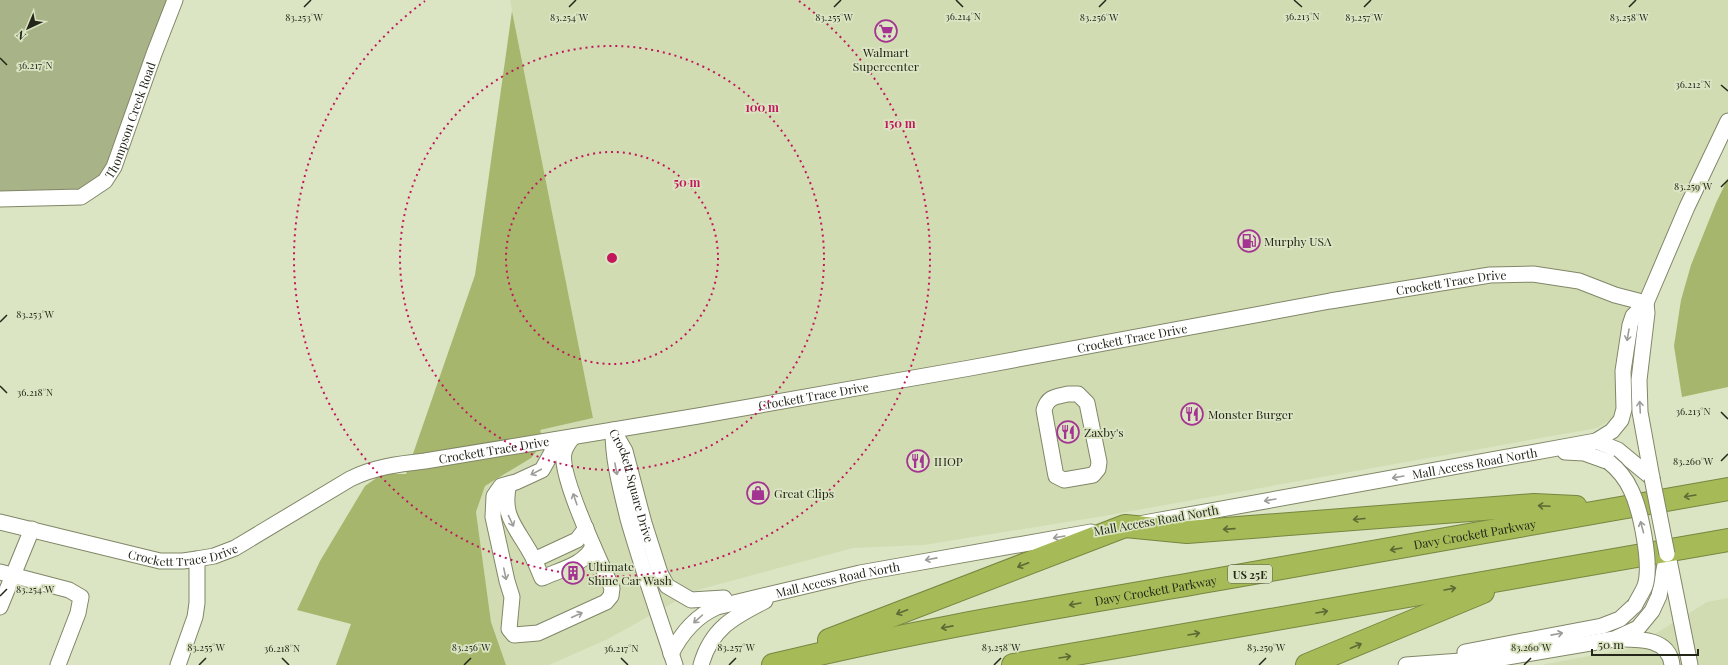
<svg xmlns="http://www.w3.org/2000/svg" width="1728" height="665" font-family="'Playfair Display',serif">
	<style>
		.built { fill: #d2dcb3 }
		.green { fill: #a9b388 }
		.forest { fill: #a6b66c }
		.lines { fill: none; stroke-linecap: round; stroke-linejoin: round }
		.minor-casing { stroke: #7f8767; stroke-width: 17 }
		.highway-casing { stroke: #788641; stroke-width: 24 }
		.minor { stroke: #fff; stroke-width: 15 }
		.highway { stroke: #a6ba57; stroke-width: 22 }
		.minor-bridge-casing { stroke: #7f8767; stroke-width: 17; stroke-linecap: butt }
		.minor-bridge { stroke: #fff; stroke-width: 15 }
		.oneway { stroke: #9c9d98 }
		.oneway2 { stroke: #5e6935 }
		.ticks { fill: none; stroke: #232619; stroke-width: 1.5 }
		.ring { fill: none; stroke: #c2185b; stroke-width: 2; stroke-dasharray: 2 4 }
		.labels { text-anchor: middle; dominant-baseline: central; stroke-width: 3.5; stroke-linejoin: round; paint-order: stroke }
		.shield { fill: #dce5c3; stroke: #5a5f4c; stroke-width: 1 }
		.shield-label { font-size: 11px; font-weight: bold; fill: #232619 }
		.poi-label { font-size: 12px; fill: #232619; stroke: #dce5c3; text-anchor: start }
		.street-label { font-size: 12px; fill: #232619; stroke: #dce5c3 }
		.ticks-label { font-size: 10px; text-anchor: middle; fill: #232619; stroke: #dce5c3; stroke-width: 3.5; stroke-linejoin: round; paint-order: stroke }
		.centre { fill: #c2185b; stroke: #dce5c3; stroke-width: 2 }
		.ring-label { font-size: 12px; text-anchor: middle; font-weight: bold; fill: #c2185b; stroke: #dce5c3; stroke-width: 3.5; stroke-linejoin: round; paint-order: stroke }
	</style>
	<rect width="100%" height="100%" fill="#dce5c3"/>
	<path class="built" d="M510,0H1728V125L1646,303L1640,412L1617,416L1597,428L1098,517L924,545L853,548L694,591L608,639L549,665H506L491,622L476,512L485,486L508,473L540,430L593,418Z
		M1728,598V665H1541L1632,648L1707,602Z"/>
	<path class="green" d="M0,0H175L127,131L94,189L0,199Z"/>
	<path class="forest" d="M512,11L593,418L540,430L544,442L531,458L485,486L476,512L491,622L506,665H336L351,624L297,610L320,561L365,486L382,474H406L475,275Z
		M1728,178V387L1682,397L1674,346L1681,300L1691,265L1716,203Z"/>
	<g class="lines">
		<g class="minor-casing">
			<g id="minor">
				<path id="s1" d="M0,199L81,197L105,181L114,167L154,54L175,0"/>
				<path d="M1646,303L1647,313L1639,380L1640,412L1652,478"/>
				<path d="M1068,394H1078L1087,403L1099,462L1098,469L1093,475L1064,480L1056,476L1055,471L1044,410C1048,396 1056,397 1068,394Z"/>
				<path id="s2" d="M613,430L625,451L644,523L660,573L667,586L691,600L724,598"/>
				<path d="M613,431C613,462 621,489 628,519C642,568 659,616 675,665"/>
				<path d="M555,440L551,454L542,470L516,482L501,486L494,496L493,517L507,581L512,597L509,629L514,635L538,633L606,602L611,596L612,588C601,563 559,476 564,453C565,447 569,442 573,437"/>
				<path d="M1596,441L1612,431L1621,420L1624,409L1623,371L1630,325L1633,316L1646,303L1687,207L1728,121"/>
				<path d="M1565,452L1584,453L1609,462"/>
				<path d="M509,484C501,515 516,527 530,552C535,560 538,569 542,578C559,570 585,565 593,546"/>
				<path id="s3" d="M0,522L160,561H183L197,559L214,556L235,548L350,479C374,467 398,464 425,461L698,416L970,368L1330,301L1490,275L1533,274L1579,281L1615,295L1646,303"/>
				<path id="s4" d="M1144,523L1596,441L1618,450L1652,478"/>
				<path d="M534,560L577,540L586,528"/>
				<path d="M1669,560L1690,665"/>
				<path d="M0,572L69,590L81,597L78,613L58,665"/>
				<path d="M0,607L32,529"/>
				<path d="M1619,639C1639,639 1669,638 1672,665"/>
				<path d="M1465,652L1602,626L1620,619L1635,605"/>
				<path id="s5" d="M671,654C681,634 696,616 717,607L860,573L1091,532"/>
				<path d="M178,665L195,617L197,603V559"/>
				<path d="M701,665C711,629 733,617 765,601"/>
				<path d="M1406,665L1502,658L1614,639L1638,628L1652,611L1659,596L1667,554"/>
			</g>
		</g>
		<g class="highway-casing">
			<g id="highway">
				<path d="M829,640L1125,526L1187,532L1534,505L1576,507"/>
				<path id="s6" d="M773,665C919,629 1067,606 1214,580C1385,550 1557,519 1728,489"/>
				<path d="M1013,665L1728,540"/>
				<path d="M1307,665L1483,592"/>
			</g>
		</g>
		<use href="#minor" class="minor"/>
		<use href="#highway" class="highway"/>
		<g class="minor-bridge-casing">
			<path id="minor-bridge" d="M1609,462C1619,470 1626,479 1631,490C1641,511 1652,565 1645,586C1642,593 1638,599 1635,605
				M1652,478L1667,554"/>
		</g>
		<use href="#minor-bridge" class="minor-bridge"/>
	</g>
	<defs><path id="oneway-shaft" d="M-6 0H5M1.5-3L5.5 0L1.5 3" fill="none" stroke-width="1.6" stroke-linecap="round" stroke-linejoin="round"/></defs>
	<g class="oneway">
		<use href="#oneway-shaft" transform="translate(1628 335) rotate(100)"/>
		<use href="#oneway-shaft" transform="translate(1640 407) rotate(-93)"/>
		<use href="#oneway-shaft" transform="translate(616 469) rotate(79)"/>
		<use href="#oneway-shaft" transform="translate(536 472) rotate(152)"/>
		<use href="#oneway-shaft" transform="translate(1398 477) rotate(170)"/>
		<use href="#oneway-shaft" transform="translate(575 499) rotate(-109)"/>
		<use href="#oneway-shaft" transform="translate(1270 500) rotate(170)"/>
		<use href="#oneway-shaft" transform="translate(511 521) rotate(65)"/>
		<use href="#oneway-shaft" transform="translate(1642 527) rotate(-105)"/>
		<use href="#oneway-shaft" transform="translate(1059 537) rotate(170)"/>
		<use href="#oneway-shaft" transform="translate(931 559) rotate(169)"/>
		<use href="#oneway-shaft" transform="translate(505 574) rotate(78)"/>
		<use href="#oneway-shaft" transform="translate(577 615) rotate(-24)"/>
		<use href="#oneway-shaft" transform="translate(698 619) rotate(138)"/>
		<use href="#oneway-shaft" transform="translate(1557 634) rotate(-11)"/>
	</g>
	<g class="oneway2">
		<use href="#oneway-shaft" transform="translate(1690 496) rotate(171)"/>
		<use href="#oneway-shaft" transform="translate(1544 506) rotate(-177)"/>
		<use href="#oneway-shaft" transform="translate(1359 519) rotate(175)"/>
		<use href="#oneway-shaft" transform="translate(1229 529) rotate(176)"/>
		<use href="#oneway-shaft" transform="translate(1396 549) rotate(170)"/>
		<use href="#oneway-shaft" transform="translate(1023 565) rotate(159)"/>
		<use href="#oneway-shaft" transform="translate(1450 589) rotate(-10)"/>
		<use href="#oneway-shaft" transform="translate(1075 604) rotate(170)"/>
		<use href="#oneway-shaft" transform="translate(902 612) rotate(159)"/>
		<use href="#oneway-shaft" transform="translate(1322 612) rotate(-10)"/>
		<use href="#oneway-shaft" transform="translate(947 627) rotate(169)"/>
		<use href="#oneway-shaft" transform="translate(1194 634) rotate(-10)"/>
		<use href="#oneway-shaft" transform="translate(1356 646) rotate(-23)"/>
		<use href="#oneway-shaft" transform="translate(1065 657) rotate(-9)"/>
	</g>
	<path class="ticks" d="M956,0L963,7M1294,0L1302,7M304,7L311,0M569,7L576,0M834,7L841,0M1099,7L1106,0M1364,7L1371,0M1629,7L1636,0M0,58L7,65M1721,85L1728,91M1721,187L1728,180M0,322L7,315M0,386L7,393M1721,412L1728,419M1721,461L1728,454M0,596L7,589M282,658L289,665M621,658L628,665M199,665L206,658M464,665L471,658M729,665L736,658M994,665L1001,658M1259,665L1266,658M1524,665L1531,658"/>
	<g class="ring">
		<circle cx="612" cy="258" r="106"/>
		<circle cx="612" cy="258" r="212"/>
		<path d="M799 1A318 318 0 1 1 425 1"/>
	</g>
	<defs>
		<g id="supermarket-ring" transform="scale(1.15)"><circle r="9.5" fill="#dce5c3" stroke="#a43492" stroke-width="1.5"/><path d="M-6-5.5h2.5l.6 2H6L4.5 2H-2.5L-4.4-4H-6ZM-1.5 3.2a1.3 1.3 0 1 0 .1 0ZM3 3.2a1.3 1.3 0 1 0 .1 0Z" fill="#a43492"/></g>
		<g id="fuel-ring" transform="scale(1.15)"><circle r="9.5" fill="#dce5c3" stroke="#a43492" stroke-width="1.5"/><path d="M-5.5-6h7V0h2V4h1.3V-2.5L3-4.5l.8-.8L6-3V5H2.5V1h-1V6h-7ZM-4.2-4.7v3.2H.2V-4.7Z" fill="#a43492"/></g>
		<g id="restaurant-ring" transform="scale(1.15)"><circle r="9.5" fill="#dce5c3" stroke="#a43492" stroke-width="1.5"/><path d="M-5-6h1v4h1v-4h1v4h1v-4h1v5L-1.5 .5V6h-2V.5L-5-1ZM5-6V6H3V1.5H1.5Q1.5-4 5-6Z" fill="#a43492"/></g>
		<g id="shop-ring" transform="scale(1.15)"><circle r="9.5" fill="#dce5c3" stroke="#a43492" stroke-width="1.5"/><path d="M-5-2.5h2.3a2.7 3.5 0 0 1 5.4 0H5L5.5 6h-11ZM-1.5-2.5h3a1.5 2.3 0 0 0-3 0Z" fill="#a43492"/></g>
		<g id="building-ring" transform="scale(1.15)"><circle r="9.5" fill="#dce5c3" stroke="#a43492" stroke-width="1.5"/><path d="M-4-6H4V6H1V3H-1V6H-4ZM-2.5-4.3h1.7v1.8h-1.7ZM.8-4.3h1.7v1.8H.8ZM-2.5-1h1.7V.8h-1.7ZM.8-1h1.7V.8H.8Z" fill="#a43492"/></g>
	</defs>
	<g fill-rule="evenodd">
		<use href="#supermarket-ring" x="886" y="31"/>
		<use href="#fuel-ring" x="1249" y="241"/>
		<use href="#restaurant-ring" x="1192" y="414"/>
		<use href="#restaurant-ring" x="1068" y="432"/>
		<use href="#restaurant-ring" x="918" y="461"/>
		<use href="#shop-ring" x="758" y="493"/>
		<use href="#building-ring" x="573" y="573"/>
	</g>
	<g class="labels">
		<rect class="shield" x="1228" y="565" width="44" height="18" rx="3"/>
		<g class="shield-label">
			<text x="1250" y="574">US 25E</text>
		</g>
		<g class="poi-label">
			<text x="886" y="52" text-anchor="middle">Walmart<tspan x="886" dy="14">Supercenter</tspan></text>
			<text x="1264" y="241">Murphy USA</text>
			<text x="1208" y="414">Monster Burger</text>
			<text x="1084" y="432">Zaxby's</text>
			<text x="934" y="461">IHOP</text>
			<text x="774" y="493">Great Clips</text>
			<text x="588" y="566">Ultimate<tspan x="588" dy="14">Shine Car Wash</tspan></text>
		</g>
		<g class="street-label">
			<text stroke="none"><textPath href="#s1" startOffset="176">Thompson Creek Road</textPath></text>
			<text stroke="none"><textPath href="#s3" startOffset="1495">Crockett Trace Drive</textPath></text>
			<text stroke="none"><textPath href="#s3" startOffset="1171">Crockett Trace Drive</textPath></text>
			<text stroke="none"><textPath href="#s3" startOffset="847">Crockett Trace Drive</textPath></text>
			<text stroke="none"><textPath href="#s3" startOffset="523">Crockett Trace Drive</textPath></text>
			<text stroke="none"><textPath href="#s4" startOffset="336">Mall Access Road North</textPath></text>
			<text stroke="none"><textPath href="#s2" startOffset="59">Crockett Square Drive</textPath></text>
			<text transform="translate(1156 520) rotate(-10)">Mall Access Road North</text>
			<text stroke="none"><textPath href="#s6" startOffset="714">Davy Crockett Parkway</textPath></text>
			<text stroke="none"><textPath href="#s3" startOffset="188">Crockett Trace Drive</textPath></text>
			<text stroke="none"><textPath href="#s5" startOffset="191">Mall Access Road North</textPath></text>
			<text stroke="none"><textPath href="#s6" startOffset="390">Davy Crockett Parkway</textPath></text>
		</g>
	</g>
	<g class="ticks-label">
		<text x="963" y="20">36.214°N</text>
		<text x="1302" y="20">36.213°N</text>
		<text x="304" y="21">83.253°W</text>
		<text x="569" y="21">83.254°W</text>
		<text x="834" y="21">83.255°W</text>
		<text x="1099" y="21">83.256°W</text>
		<text x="1364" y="21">83.257°W</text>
		<text x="1629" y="21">83.258°W</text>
		<text x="35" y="69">36.217°N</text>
		<text x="1693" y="88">36.212°N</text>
		<text x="1693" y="190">83.259°W</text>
		<text x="35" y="318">83.253°W</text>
		<text x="35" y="396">36.218°N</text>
		<text x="1693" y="415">36.213°N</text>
		<text x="1693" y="465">83.260°W</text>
		<text x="35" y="593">83.254°W</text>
		<text x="206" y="651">83.255°W</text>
		<text x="471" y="651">83.256°W</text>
		<text x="736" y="651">83.257°W</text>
		<text x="1001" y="651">83.258°W</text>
		<text x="1266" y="651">83.259°W</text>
		<text x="1531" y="651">83.260°W</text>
		<text x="282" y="652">36.218°N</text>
		<text x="621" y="652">36.217°N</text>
	</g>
	<circle cx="612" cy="258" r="6" class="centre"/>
	<g class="ring-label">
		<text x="762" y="112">100 m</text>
		<text x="900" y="128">150 m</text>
		<text x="687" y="187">50 m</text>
	</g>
	<g transform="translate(28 28) rotate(224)" stroke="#dce5c3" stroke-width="3" paint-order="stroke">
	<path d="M0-3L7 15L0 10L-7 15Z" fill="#232619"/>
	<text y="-6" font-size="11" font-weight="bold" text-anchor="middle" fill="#232619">N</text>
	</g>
	<path d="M1592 649v6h106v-6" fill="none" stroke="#232619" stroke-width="2"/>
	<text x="1598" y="649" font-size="12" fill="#232619" stroke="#dce5c3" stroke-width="3" paint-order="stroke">50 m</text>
</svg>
